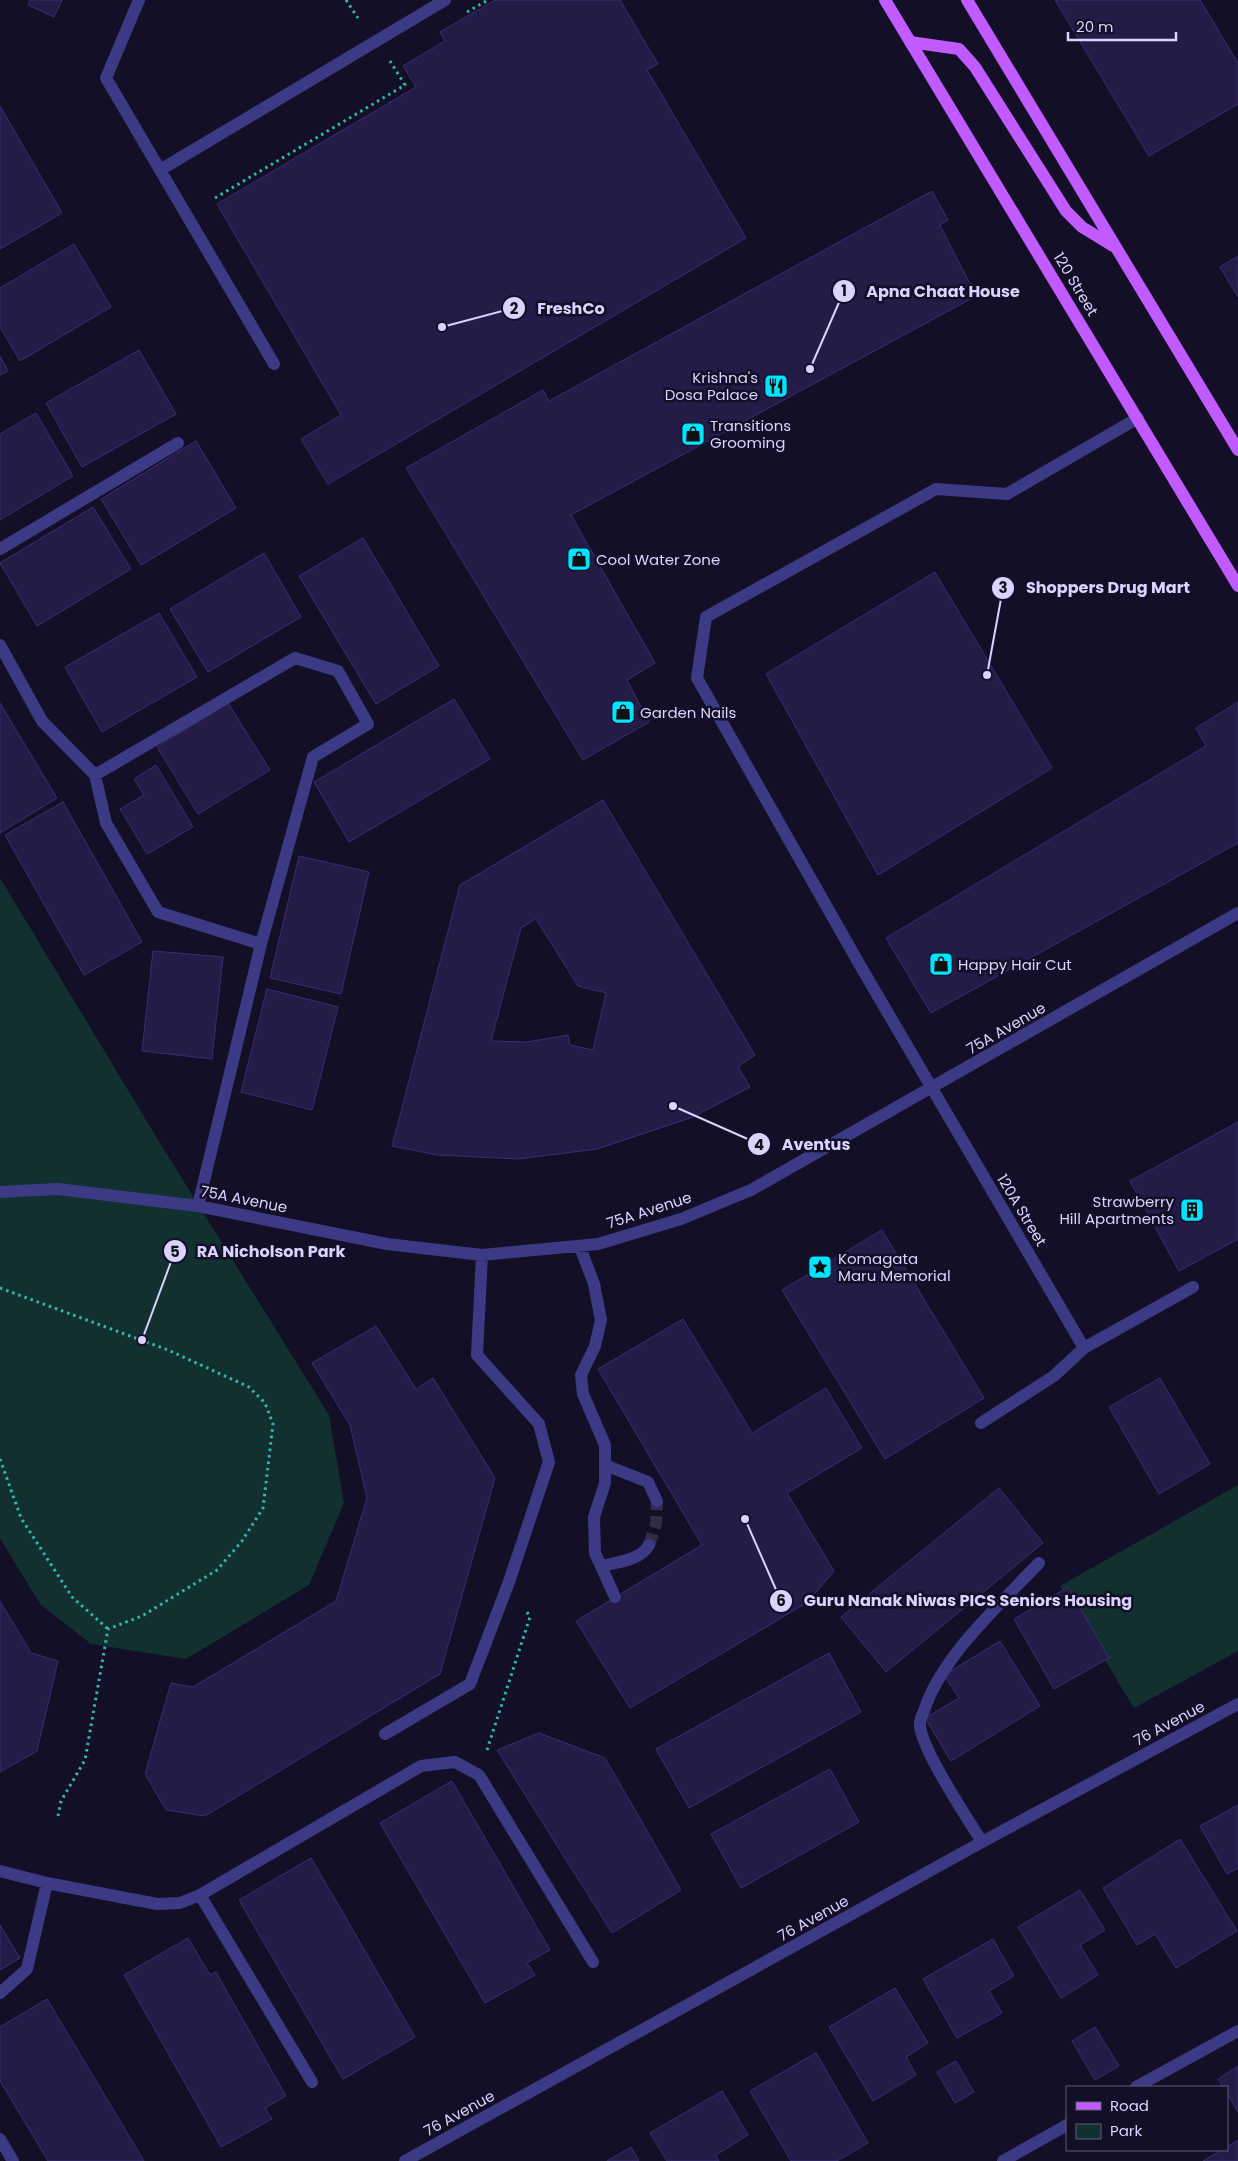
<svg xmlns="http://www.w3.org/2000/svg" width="1238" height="2161" font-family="Poppins,sans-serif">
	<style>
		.green { fill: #12302f }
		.building { fill: #241b47; stroke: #3b2d73; fill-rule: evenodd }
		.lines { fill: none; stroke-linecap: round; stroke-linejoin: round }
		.minor-tunnel { stroke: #312d47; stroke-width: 12; stroke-dasharray: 12 6; stroke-linecap: butt }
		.path { stroke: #2fb8b0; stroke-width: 3; stroke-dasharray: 2.5 4; stroke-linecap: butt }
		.minor { stroke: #3d3a85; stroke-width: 12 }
		.major { stroke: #c25bff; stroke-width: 12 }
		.labels { text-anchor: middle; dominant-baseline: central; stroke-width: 5; stroke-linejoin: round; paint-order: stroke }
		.street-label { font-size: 15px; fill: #d9d4ff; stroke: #130f26 }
		.poi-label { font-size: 15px; fill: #d9d4ff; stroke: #130f26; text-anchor: start }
		.leader { fill: none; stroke: #d9d4ff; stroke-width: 2 }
		.callout-dot { fill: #d9d4ff; stroke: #130f26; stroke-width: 2 }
		.mark-label { font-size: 15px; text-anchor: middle; font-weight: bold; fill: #111 }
		.callout-label { font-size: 16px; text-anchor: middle; font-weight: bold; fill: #d9d4ff; stroke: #130f26; stroke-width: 5; stroke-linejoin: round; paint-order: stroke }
	</style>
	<rect width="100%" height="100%" fill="#130f26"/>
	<path class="green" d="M0,878L160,1143L329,1415L344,1503L309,1585L186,1659L91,1644L40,1604L0,1538Z
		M1238,1485V1651L1134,1708L1060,1586Z"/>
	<path class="building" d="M30,0H62L54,17L28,5Z
		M495,0H620L658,64L647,70L746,238L328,484L301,439L341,415L217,204L416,87L403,66L445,41L440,32Z
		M1055,0H1200L1238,63V104L1149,156Z
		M0,106L62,213L0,249Z
		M932,191L948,220L940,225L976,296L571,515L655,663L627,680L649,722L583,760L406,468L543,390L549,401Z
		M74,244L111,307L20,361L0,327V288Z
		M1238,256V297L1220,267Z
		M139,350L176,414L82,467L46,403Z
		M0,356L8,371L0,375Z
		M36,413L73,476L0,520V434Z
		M196,441L236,508L141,565L101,499Z
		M93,507L131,569L37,626L0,563Z
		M363,538L439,666L376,704L299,576Z
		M264,553L301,617L208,672L170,609Z
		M935,572L1052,768L878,875L766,674Z
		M159,613L197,677L102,732L65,667Z
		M454,699L490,759L349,842L314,782Z
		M1238,702V843L931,1013L886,938L1206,746L1196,728Z
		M0,703L57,798L0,833Z
		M228,703L270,770L198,814L157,747Z
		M156,765L193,827L147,854L120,809L144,795L134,779Z
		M603,800L755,1055L738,1067L750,1087L693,1117L597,1149L518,1159L437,1155L392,1146L460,885ZM536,919L578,986L606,993L593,1050L570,1045L568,1035L527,1042L491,1041L521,928Z
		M63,802L142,942L84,975L5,835Z
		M299,856L369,872L341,994L270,978Z
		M153,951L223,957L212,1059L142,1051Z
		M267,989L338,1007L312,1110L241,1092Z
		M1238,1122V1239L1179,1271L1130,1181Z
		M882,1230L984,1398L885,1459L782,1290Z
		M683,1319L752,1433L826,1388L862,1448L787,1493L834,1571L808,1602L630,1708L576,1621L702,1545L598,1369Z
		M376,1326L416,1389L433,1378L495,1478L440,1674L205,1816L166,1810L145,1774L171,1683L193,1687L336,1601L367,1498L350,1425L312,1363Z
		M1160,1378L1210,1464L1159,1494L1109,1407Z
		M999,1488L1043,1543L886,1672L841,1617Z
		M1068,1587L1109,1658L1054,1689L1014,1619Z
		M0,1601L31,1653L58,1661L37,1751L0,1772Z
		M1000,1641L1040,1706L951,1761L925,1718L959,1698L944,1675Z
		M829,1653L861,1712L689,1808L656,1749Z
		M539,1733L605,1758L681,1890L612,1933L497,1750Z
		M830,1769L859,1822L741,1888L711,1834Z
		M452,1781L550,1950L527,1963L535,1975L485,2003L380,1823Z
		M1238,1805V1868L1227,1874L1200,1826Z
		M1180,1839L1237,1931L1176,1968L1155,1934L1137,1945L1103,1888Z
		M311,1858L415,2037L343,2079L239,1900Z
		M1080,1890L1105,1930L1080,1945L1098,1975L1061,1998L1018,1927Z
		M0,1925L20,1958L0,1970Z
		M188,1938L210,1975L216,1972L286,2096L265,2108L272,2119L221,2147L124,1975Z
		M993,1939L1014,1976L989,1991L1002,2013L957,2038L923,1979Z
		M895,1988L928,2043L906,2057L916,2075L873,2101L829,2027Z
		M47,1999L144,2161H48L0,2081V2027Z
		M1095,2027L1119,2066L1095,2080L1072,2041Z
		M816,2053L868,2143L837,2161H791L750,2091Z
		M956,2061L974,2092L955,2103L937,2072Z
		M1238,2066V2112L1227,2093V2087H1223L1218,2079Z
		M722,2091L748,2135L716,2155L719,2161H667L650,2133Z
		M1238,2140V2161H1203L1222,2150H1227V2147Z
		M631,2147L639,2161H607Z"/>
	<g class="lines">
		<path class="minor-tunnel" d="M649,1545L656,1524L657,1501"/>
		<path class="path" d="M346,0L358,18
			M467,12L488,0
			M215,198L405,85L390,61
			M0,1288L168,1350L249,1387L265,1403L273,1424L263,1508L242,1541L217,1570L142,1616L108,1629L85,1760L61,1801L58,1816
			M0,1459L21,1518L72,1597L108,1629
			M487,1750L530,1617L525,1609"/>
		<path class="minor" d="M139,0L106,78L274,364
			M160,170L445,0
			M0,549L178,443
			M0,645L42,721L95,775L106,823L158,912L261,944
			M95,775L295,658L338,671L368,724L313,757L261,944L198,1206
			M0,1192L58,1189L198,1206L387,1244L482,1255L598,1244L681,1219L751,1190L1238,913
			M580,1247L594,1284L601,1320L595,1346L581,1375L583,1394L605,1445V1483L594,1517L595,1553L615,1597
			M1084,1348L861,967L697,678L706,617L936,489L1007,494L1138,418
			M981,1423L1054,1376L1084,1348L1193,1287
			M605,1465L648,1482L657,1501
			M601,1566C617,1562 640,1561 649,1545
			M385,1734L470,1684L509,1582L549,1462L539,1424L477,1355L482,1255
			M982,1842C968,1819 921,1749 920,1725C919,1721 922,1715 924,1711C941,1657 1000,1604 1039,1563
			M0,1871L47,1883L157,1904L180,1903L200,1895L421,1766L455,1762L479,1775L593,1962
			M200,1895L312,2082
			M0,1993L27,1969L47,1883
			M1136,2087L1238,2031
			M0,2139L13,2161
			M405,2161L982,1842L1238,1704
			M1003,2161L1067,2125"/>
		<path class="major" d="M885,0L1238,586
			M967,0L1238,450
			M910,42L959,49L975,67L1066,211L1082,227L1113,246"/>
	</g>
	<defs>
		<g id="restaurant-square" transform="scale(1.25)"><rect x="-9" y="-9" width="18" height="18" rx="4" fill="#00e5ff" stroke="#130f26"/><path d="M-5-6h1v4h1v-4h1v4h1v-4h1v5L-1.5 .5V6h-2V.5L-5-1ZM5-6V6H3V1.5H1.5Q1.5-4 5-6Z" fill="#111"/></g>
		<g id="shop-square" transform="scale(1.25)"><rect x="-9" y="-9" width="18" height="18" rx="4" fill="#00e5ff" stroke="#130f26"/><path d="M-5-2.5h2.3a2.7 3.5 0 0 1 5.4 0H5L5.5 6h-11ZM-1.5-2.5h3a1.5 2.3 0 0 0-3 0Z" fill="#111"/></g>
		<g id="building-square" transform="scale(1.25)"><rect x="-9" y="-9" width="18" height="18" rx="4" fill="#00e5ff" stroke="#130f26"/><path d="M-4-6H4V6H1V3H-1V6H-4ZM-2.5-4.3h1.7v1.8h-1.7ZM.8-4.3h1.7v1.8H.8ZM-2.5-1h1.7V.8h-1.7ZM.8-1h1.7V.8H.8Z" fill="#111"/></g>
		<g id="sight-square" transform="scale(1.25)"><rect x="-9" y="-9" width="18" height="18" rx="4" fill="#00e5ff" stroke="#130f26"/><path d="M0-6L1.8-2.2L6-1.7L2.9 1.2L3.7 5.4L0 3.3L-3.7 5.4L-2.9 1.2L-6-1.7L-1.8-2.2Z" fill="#111"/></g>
	</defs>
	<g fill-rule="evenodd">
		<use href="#restaurant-square" x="776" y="386"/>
		<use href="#shop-square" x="693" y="434"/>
		<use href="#shop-square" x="579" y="559"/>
		<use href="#shop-square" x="623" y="712"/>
		<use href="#shop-square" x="941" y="964"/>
		<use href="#building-square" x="1192" y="1210"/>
		<use href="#sight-square" x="820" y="1267"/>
	</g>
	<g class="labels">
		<g class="street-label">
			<text transform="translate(1076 284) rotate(59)">120 Street</text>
			<text transform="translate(1006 1028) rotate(-30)">75A Avenue</text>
			<text transform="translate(244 1199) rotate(11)">75A Avenue</text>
			<text transform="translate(649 1210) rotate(-18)">75A Avenue</text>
			<text transform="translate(1022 1210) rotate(59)">120A Street</text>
			<text transform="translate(1169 1723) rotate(-28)">76 Avenue</text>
			<text transform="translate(813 1918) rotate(-29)">76 Avenue</text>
			<text transform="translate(459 2113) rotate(-29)">76 Avenue</text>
		</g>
		<g class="poi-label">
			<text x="758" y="377" text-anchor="end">Krishna's<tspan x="758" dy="17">Dosa Palace</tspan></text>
			<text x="710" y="425">Transitions<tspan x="710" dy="17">Grooming</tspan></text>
			<text x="596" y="559">Cool Water Zone</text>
			<text x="640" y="712">Garden Nails</text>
			<text x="958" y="964">Happy Hair Cut</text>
			<text x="1174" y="1201" text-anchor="end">Strawberry<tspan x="1174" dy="17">Hill Apartments</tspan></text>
			<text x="838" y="1258">Komagata<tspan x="838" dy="17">Maru Memorial</tspan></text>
		</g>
	</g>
	<path class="leader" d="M810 369L844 291M442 327L514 308M987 675L1003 588M673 1106L759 1144M142 1340L175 1251M745 1519L781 1601"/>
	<g class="callout-dot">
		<circle cx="810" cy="369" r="5"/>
		<circle cx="442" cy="327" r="5"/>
		<circle cx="987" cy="675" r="5"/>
		<circle cx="673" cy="1106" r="5"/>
		<circle cx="142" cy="1340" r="5"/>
		<circle cx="745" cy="1519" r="5"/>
		<circle cx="844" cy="291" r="12"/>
		<circle cx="514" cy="308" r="12"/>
		<circle cx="1003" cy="588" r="12"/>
		<circle cx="759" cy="1144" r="12"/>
		<circle cx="175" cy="1251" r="12"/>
		<circle cx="781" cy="1601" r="12"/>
	</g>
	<g class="mark-label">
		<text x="844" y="296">1</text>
		<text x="514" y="314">2</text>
		<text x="1003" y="593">3</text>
		<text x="759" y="1150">4</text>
		<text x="175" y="1257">5</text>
		<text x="781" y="1606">6</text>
	</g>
	<g class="callout-label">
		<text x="943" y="297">Apna Chaat House</text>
		<text x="571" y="314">FreshCo</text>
		<text x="1108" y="593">Shoppers Drug Mart</text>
		<text x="816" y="1150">Aventus</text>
		<text x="271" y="1257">RA Nicholson Park</text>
		<text x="968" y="1606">Guru Nanak Niwas PICS Seniors Housing</text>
	</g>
	<rect x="1066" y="2086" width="162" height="65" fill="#130f26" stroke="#625e7d"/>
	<rect x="1076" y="2102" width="25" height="8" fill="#c25bff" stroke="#625e7d"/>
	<text x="1110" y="2111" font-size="15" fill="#d9d4ff">Road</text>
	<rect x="1076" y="2124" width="25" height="15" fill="#12302f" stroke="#625e7d"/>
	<text x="1110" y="2136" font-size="15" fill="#d9d4ff">Park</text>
	<path d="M1068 32v8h108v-8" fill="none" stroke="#d9d4ff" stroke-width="2.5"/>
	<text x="1076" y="32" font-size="15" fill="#d9d4ff" stroke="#130f26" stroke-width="4" paint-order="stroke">20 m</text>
</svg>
